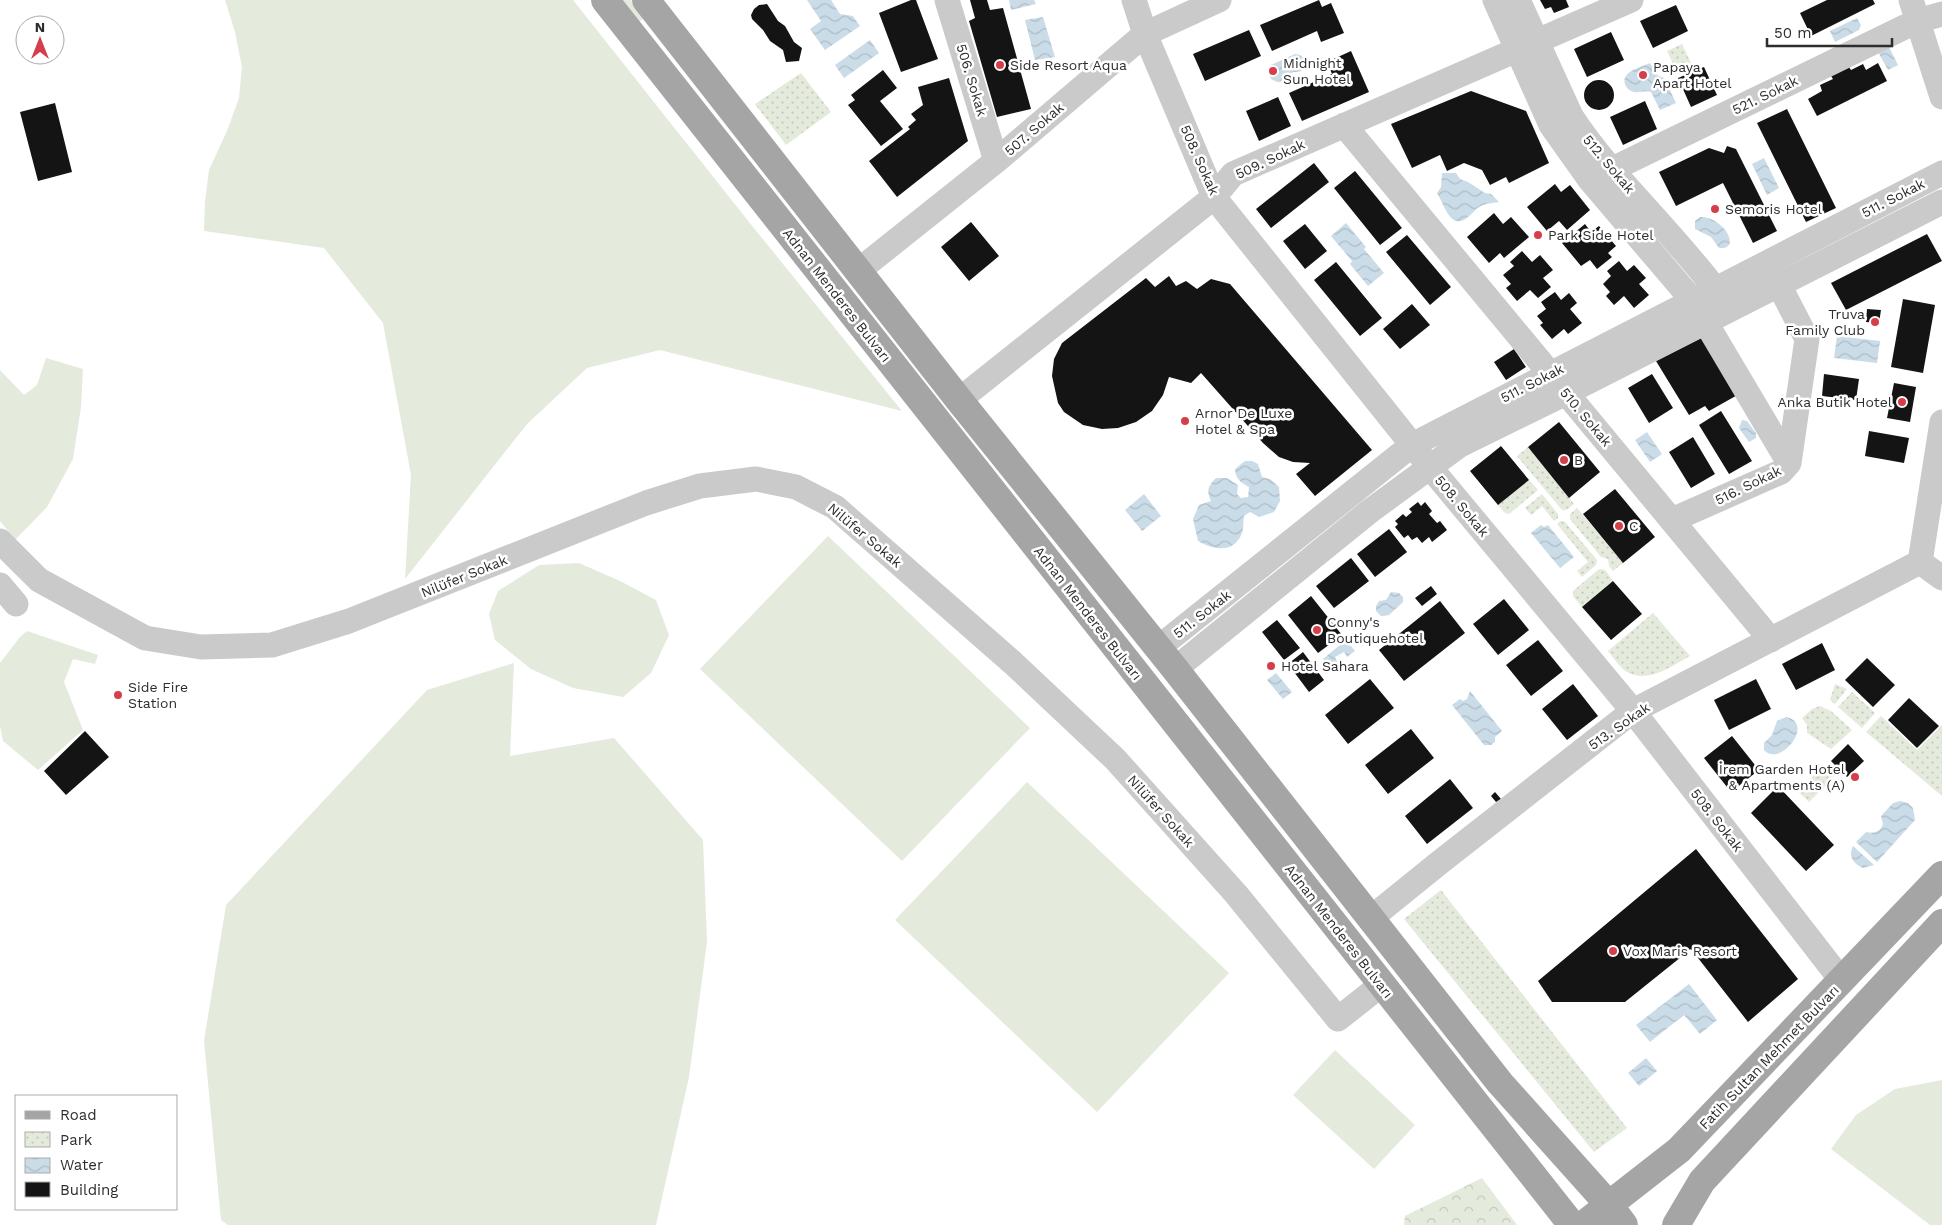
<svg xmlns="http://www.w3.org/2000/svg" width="1942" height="1225" font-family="'Work Sans',sans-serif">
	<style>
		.grass { fill: #e4eadc }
		.forest { fill: url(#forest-crowns) }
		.park { fill: url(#park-dots) }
		.water { fill: url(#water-waves) }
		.building { fill: #141414 }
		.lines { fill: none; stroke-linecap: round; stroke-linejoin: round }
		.minor { stroke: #cacaca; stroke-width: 25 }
		.major { stroke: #a5a5a5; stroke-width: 28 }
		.poi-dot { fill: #d43f4b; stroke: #fff; stroke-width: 2 }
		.labels { text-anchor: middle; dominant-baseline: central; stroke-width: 5; stroke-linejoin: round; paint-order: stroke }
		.poi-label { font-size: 14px; fill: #2d2d2d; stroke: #fff; text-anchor: start }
		.street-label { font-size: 14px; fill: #2d2d2d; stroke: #fff }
	</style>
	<defs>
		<pattern id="forest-crowns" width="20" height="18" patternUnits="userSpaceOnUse" patternTransform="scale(1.25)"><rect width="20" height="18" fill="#e4eadc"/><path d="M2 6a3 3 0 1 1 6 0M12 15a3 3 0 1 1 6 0" fill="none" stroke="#c4c9bd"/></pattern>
		<pattern id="park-dots" width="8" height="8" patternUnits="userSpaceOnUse" patternTransform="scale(1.25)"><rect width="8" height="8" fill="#e4eadc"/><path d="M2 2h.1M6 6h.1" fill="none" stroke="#c4c9bd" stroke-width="1.8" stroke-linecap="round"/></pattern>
		<pattern id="water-waves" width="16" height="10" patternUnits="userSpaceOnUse" patternTransform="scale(1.25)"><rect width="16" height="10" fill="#cadce8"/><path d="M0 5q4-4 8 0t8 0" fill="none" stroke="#aebdc7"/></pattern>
	</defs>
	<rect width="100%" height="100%" fill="#fff"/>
	<path class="grass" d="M225,0H573L749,222L902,411L660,350L587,368L527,424L405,579L411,475L383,323L324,248L204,231L205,202L209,170L227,131L239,98L242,67L235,32Z
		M619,0H631L644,18L637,23Z
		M46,358L83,369L81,407L73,459L47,507L15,540L0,521V370L24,395L37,385Z
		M828,536L1030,728L902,861L700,669Z
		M579,563L620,581L656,600L669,635L651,673L623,697L573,688L531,669L495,640L489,614L498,591L539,565Z
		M27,631L98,655L95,664L73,659L64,682L83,730L38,770L3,741L0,726V663L20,637Z
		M514,663L510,756L614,738L703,840L707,942L689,1077L656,1225H228L221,1220L204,1041L226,905L427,690Z
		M1027,782L1229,973L1097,1112L895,920Z
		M1335,1050L1415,1125L1374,1169L1293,1095Z
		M1942,1080V1225H1930L1831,1149L1856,1115L1895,1089Z"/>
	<path class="forest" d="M1482,1178L1517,1225H1404L1405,1216Z"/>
	<path class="park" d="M1682,44L1691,63L1676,70L1667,51Z
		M801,73L831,112L786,145L755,104Z
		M1528,447L1574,504L1566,510H1562L1517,456Z
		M1529,480L1538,490L1509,514L1505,513L1498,505Z
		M1542,494L1558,514V518L1554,521L1542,506L1531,515L1525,508Z
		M1577,508L1623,563L1613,571L1609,566L1608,559L1601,557L1570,519V514Z
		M1560,521L1565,522L1597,560L1596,565L1582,577L1577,571L1588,562L1557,524Z
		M1599,569L1605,570L1613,581L1582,607L1573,596V591Z
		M1653,613L1690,656C1672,666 1648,684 1627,672C1620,668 1613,657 1608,651Z
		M1835,684L1847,689L1835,704L1830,700Z
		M1852,692L1875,713L1862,728L1838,707Z
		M1820,706L1831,711L1852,730L1831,749L1807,733V725L1802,718L1812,709Z
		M1881,716L1917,750L1942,725V796L1866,732Z
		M1822,767L1833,778L1809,802L1798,791Z
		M1441,890L1627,1128L1594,1152L1404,919Z"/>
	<path class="water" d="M807,0H831L840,14L853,16L860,26L825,50L810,29L821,21Z
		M1009,0H1034L1036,4L1011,10Z
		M1043,17L1055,57L1035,60L1025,20Z
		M1857,18L1861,25L1859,30L1835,42L1830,31Z
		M870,40L879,53L844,78L835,65Z
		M1889,47L1898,65L1888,70L1878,52Z
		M1295,54C1303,54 1311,64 1303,70C1299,73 1295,71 1291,73C1282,76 1284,87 1271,79L1268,71L1271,65Z
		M1650,63L1657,75L1664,78L1676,103L1660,110L1651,92C1645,90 1640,93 1634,92C1630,91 1626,88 1625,84C1621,71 1642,67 1650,63Z
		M1764,158L1779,188L1767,195L1752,164Z
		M1442,173H1456L1460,179L1468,182L1485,193L1491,194L1499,202C1494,203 1488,203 1483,205C1477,207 1473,213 1468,217C1451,232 1444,204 1437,193L1441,187Z
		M1700,217C1723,216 1743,250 1719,248L1711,237L1695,229V221Z
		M1346,223L1366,247L1364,249L1384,273L1368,286L1350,264L1352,261L1331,236Z
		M1837,336L1880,341L1877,363L1834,358Z
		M1742,420L1747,421L1756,433V438L1749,442L1739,428Z
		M1647,432L1662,454L1650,462L1635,440Z
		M1245,461H1252L1258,464L1262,477L1270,479L1279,487L1280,501L1274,512L1259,517L1250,512L1244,516C1243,521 1244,528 1242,533C1234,554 1214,550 1198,541L1193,519L1199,505L1211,501C1206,491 1208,486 1216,478H1227L1238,485L1237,494L1241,498L1248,497L1249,487C1241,483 1235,478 1235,469Z
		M1144,494L1161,516L1142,531L1125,510Z
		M1541,525L1544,527L1548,525L1574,557L1560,568L1531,533Z
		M1391,592L1399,593L1403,597V602L1389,615L1381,616L1376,611V606L1379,601L1386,600Z
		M1346,640L1355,651L1347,657L1344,652L1335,657L1338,664L1331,669L1323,659Z
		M1276,673L1292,692L1283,699L1267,680Z
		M1470,691L1502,731L1495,737V742L1491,745H1484L1452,705L1460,699L1463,701L1467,699Z
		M1786,717C1816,723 1780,768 1764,750V743L1772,735L1777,721Z
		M1900,801L1908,803L1913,808L1915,820L1877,862L1856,842L1866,832C1874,834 1880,832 1883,824L1881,816L1893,803Z
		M1853,846L1874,865L1863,868C1853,864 1848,856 1853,846Z
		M1689,984L1717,1020L1700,1034L1684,1015L1650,1042L1636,1025Z
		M1646,1058L1657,1071L1639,1086L1628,1073Z"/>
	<path class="building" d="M911,0H916L938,59L901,72L879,13Z
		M970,0H987L990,10L1003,8L1031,109L997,117L969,21L975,18Z
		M1319,0L1322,7L1331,3L1344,33L1321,42L1317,31L1272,51L1260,25Z
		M1540,0H1566L1569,7L1554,13L1551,7L1545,9Z
		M1827,0H1873L1875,4L1811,36L1800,13Z
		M767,4L778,21L785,26L794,42L802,48L799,61L786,62L783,50L770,41L763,30L752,19L751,15L754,9L759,5Z
		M1676,5L1688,31L1653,48L1640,21Z
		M1249,30L1261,56L1205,81L1193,54Z
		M1611,32L1624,60L1587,77L1574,49Z
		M1351,51L1369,92L1302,121L1289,93L1332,74L1327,62Z
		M1878,63L1887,81L1817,116L1808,99L1822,91L1820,85L1833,79L1831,76L1849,67L1851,70L1863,64L1866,70Z
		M1704,67L1717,95L1691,107L1678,78Z
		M883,70L897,88L880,101L903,129L881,146L848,105L855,100L851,95Z
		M949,78L968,141L897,197L869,161L910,129L908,127L916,120L911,114L923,105L918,87Z
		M1584 95a15 15 0 1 1 30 0a15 15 0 1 1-30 0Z
		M1471,91L1526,111L1549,163L1509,183L1506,177L1490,185L1482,170L1464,163L1447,171L1440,155L1412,168L1391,124Z
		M1278,97L1291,126L1259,141L1246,111Z
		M1645,101L1657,129L1623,145L1610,117Z
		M55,103L72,172L38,181L20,112Z
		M1787,109L1836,208L1806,222L1757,123Z
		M1727,146L1736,149L1777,231L1753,243L1723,183L1676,206L1659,172L1709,148L1724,153Z
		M1314,163L1329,182L1271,228L1256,209Z
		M1355,171L1402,228L1380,245L1334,188Z
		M1555,184L1561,192L1570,185L1590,210L1567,230L1559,221L1547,231L1527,207Z
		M1494,213L1503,224L1511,217L1529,237L1504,258L1500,253L1489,263L1467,237Z
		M971,222L999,256L969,281L941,247Z
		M1305,224L1327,251L1305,269L1283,241Z
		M1585,224L1591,232L1599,226L1616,246L1608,253L1612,257L1597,269L1590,260L1581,266L1562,243Z
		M1927,234L1942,261L1846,310L1831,283Z
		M1407,235L1451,287L1430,305L1386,252Z
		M1522,251L1532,262L1540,255L1553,270L1543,278L1551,287L1538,298L1530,290L1517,301L1506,288L1511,284L1503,275L1514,266L1510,262Z
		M1619,261L1627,271L1634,265L1646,278L1639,284L1649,295L1634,308L1624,296L1614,305L1606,296L1610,292L1603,284L1611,276L1607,271Z
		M1336,262L1382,318L1360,336L1314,280Z
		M1169,276L1176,286L1186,281L1197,289L1211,279L1230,284L1372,450L1315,496L1296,474L1310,463L1293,462L1279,457L1263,443L1201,373L1191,383L1169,377L1163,395L1152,411L1136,422L1118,428L1102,429L1083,425L1064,412L1058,403L1052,376L1054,359L1062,343L1146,278L1155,287Z
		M1555,292L1561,300L1569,293L1577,303L1570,309L1582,323L1568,334L1564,329L1552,339L1540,325L1543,323L1537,316L1546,309L1541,302Z
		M1903,299L1935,305L1923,373L1891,367Z
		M1412,304L1430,325L1400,349L1383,329Z
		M1867,309L1881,310L1879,323L1866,322Z
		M1705,336L1741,393L1709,411L1705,406L1689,415L1656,361Z
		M1514,349L1526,367L1506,380L1494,362Z
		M1652,374L1673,408L1649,423L1628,388Z
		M1824,374L1859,379L1856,400L1822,396Z
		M1894,383L1916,387L1910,422L1887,418Z
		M1721,411L1752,461L1729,474L1699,425Z
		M1559,422L1600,472L1569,498L1528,447Z
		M1869,431L1909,438L1904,463L1865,456Z
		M1693,437L1715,474L1691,488L1669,452Z
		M1501,446L1529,480L1498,505L1470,471Z
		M1615,489L1655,537L1623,563L1583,514Z
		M1418,502L1421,506L1425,502L1432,511L1429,514L1437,523L1440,521L1447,530L1432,542L1429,537L1422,543L1417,537L1412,540L1408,535L1404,538L1395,527L1398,524L1395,521L1403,514L1406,517L1412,512L1409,509Z
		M1389,529L1407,552L1375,577L1357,554Z
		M1351,558L1369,581L1334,608L1316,586Z
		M1613,581L1642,614L1611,640L1582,607Z
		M1431,586L1437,594L1422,606L1415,598Z
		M1311,596L1342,635L1318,653L1288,615Z
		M1504,599L1529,630L1498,655L1473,624Z
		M1440,601L1465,633L1404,681L1379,650Z
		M1277,620L1300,648L1284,660L1262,632Z
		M1538,640L1563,671L1531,696L1506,665Z
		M1822,643L1835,670L1796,690L1782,664Z
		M1303,652L1324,680L1309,692L1288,664Z
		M1867,658L1895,685L1873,707L1845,680Z
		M1370,679L1394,708L1348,744L1325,715Z
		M1756,679L1771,709L1729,730L1714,700Z
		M1573,684L1598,716L1567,740L1542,709Z
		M1909,698L1939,726L1917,748L1888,720Z
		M1411,729L1434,758L1388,794L1365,765Z
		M85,731L109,757L66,795L44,771Z
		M1732,736L1759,770L1731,792L1704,758Z
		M1848,744L1864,761L1847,777L1831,761Z
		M1450,779L1473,808L1427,844L1405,816Z
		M1778,786L1834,845L1806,871L1751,813Z
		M1495,792L1501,799L1496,802L1491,796Z
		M1696,849L1798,979L1748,1022L1691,949L1625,1002H1552L1538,981Z"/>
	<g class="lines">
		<path class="minor" d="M947,0L996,161
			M1134,0L1145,34L1214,197L1429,466L1633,711L1842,981
			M1495,0L1551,125L1590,180L1693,301L1789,463
			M1518,0L1571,116C1601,162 1641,201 1677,243C1694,263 1711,281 1724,304
			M1911,0L1942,97
			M1344,125L1771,640
			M1590,180L1917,21L1942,14
			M858,271L996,161L1145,34L1219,0
			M959,400L1214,197L1233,174L1631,0
			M1672,520L1781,472L1789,463L1807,339L1779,285
			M0,541L39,580L145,638L201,647L272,645L349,621L646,503L700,486L756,479L796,487L835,507L1013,663L1115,759L1236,894L1338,1019L1381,985
			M1920,562L1942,422
			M1920,562L1942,578
			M0,585L16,604
			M1158,648L1412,445L1942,173
			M1175,669L1370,511L1460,445L1566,393L1942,202
			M1371,918L1439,863L1633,711L1920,562"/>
		<path class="major" d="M605,0L1572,1225
			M646,0L959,400L1175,669L1500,1083L1609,1205L1624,1225
			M1583,1225L1679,1150L1942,875
			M1676,1225L1702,1181L1942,923"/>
	</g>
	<g class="poi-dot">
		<circle cx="1000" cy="65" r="5"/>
		<circle cx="1273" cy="71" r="5"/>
		<circle cx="1643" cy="75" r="5"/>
		<circle cx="1715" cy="209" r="5"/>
		<circle cx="1538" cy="235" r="5"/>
		<circle cx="1875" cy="322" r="5"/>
		<circle cx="1902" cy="402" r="5"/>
		<circle cx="1185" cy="421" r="5"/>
		<circle cx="1564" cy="460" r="5"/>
		<circle cx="1619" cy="526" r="5"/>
		<circle cx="1317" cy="630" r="5"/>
		<circle cx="1271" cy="666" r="5"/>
		<circle cx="118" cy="695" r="5"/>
		<circle cx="1855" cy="777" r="5"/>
		<circle cx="1613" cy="951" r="5"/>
	</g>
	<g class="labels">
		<g class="poi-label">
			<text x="1283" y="63">Midnight<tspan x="1283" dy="16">Sun Hotel</tspan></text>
			<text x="1010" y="65">Side Resort Aqua</text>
			<text x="1653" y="67">Papaya<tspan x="1653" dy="16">Apart Hotel</tspan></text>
			<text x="1725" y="209">Semoris Hotel</text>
			<text x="1548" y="235">Park Side Hotel</text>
			<text x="1865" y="314" text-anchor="end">Truva<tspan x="1865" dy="16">Family Club</tspan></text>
			<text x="1892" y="402" text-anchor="end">Anka Butik Hotel</text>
			<text x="1195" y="413">Arnor De Luxe<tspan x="1195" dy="16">Hotel &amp; Spa</tspan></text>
			<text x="1574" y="460">B</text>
			<text x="1629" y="526">C</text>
			<text x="1327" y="622">Conny's<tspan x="1327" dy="16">Boutiquehotel</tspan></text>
			<text x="1281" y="666">Hotel Sahara</text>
			<text x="128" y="687">Side Fire<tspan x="128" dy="16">Station</tspan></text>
			<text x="1845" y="769" text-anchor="end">İrem Garden Hotel<tspan x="1845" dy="16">&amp; Apartments (A)</tspan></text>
			<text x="1623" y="951">Vox Maris Resort</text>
		</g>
		<g class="street-label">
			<text transform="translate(972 80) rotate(73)">506. Sokak</text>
			<text transform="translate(1765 95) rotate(-26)">521. Sokak</text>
			<text transform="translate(1034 129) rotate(-41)">507. Sokak</text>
			<text transform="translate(1270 159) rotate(-25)">509. Sokak</text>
			<text transform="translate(1200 160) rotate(66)">508. Sokak</text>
			<text transform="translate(1609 164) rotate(50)">512. Sokak</text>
			<text transform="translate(1893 198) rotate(-27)">511. Sokak</text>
			<text transform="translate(837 295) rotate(52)">Adnan Menderes Bulvarı</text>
			<text transform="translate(1532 383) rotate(-27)">511. Sokak</text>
			<text transform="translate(1586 417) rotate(50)">510. Sokak</text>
			<text transform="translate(1748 485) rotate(-26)">516. Sokak</text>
			<text transform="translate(1462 506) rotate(50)">508. Sokak</text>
			<text transform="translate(865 535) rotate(40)">Nilüfer Sokak</text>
			<text transform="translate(464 576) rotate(-22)">Nilüfer Sokak</text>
			<text transform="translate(1088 613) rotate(52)">Adnan Menderes Bulvarı</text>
			<text transform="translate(1202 614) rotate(-38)">511. Sokak</text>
			<text transform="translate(1619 726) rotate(-35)">513. Sokak</text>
			<text transform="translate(1161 811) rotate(48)">Nilüfer Sokak</text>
			<text transform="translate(1717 820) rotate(52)">508. Sokak</text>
			<text transform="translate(1339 931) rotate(52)">Adnan Menderes Bulvarı</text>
			<text transform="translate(1769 1057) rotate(-46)">Fatih Sultan Mehmet Bulvarı</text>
		</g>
	</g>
	<rect x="15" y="1095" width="162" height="115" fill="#ffffff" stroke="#ababab"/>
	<rect x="25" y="1111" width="25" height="8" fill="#a5a5a5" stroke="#ababab"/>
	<text x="60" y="1120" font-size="15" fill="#2d2d2d">Road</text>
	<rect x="25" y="1132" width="25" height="15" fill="url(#park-dots)" stroke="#ababab"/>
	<text x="60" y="1145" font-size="15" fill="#2d2d2d">Park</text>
	<rect x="25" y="1158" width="25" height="15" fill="url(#water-waves)" stroke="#ababab"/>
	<text x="60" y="1170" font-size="15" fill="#2d2d2d">Water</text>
	<rect x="25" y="1182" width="25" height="15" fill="#141414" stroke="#ababab"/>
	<text x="60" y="1195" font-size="15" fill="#2d2d2d">Building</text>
	<g transform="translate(40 40)"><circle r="24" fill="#ffffff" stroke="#ababab"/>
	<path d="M0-4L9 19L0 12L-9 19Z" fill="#d43f4b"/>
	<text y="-8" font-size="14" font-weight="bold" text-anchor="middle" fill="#2d2d2d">N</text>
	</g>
	<path d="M1767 38v8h125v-8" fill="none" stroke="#2d2d2d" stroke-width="2.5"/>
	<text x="1774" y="38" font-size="15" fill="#2d2d2d" stroke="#ffffff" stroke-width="4" paint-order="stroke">50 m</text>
</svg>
